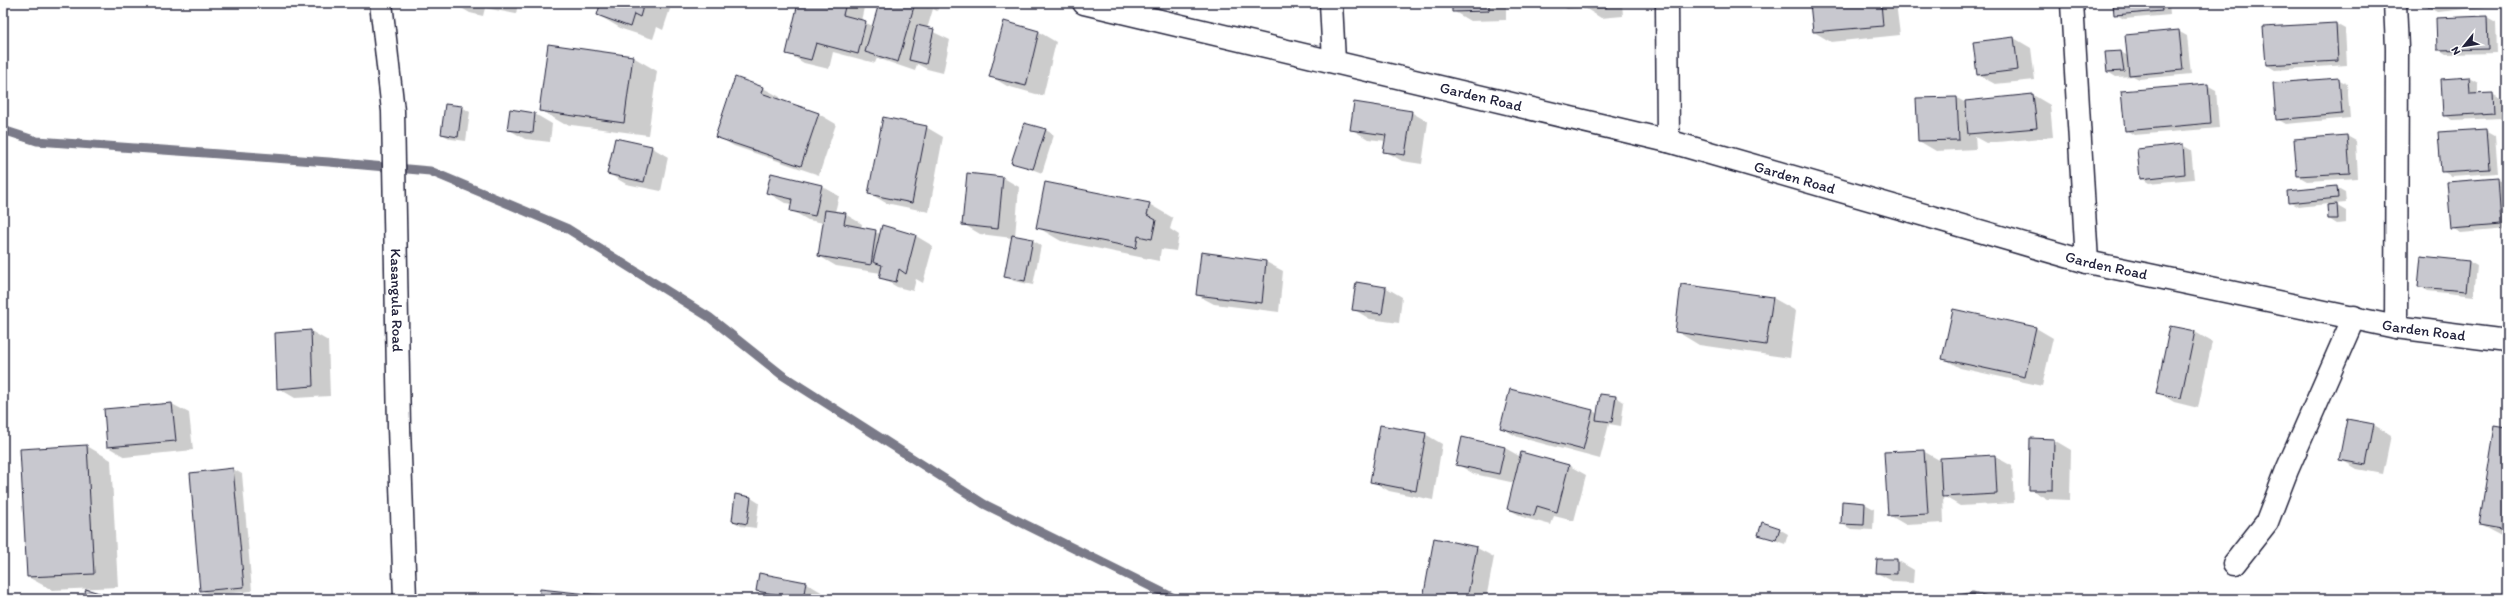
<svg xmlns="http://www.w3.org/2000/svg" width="2510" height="602" font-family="Itim,sans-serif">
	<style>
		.shadow { fill: #0003 }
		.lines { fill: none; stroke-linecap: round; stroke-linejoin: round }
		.stream { stroke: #7a7a88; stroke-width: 9 }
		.building { fill: #c8c8cf; stroke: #22223b }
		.minor-casing { stroke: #22223b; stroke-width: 25 }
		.secondary-casing { stroke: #22223b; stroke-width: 25 }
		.minor { stroke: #fff; stroke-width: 22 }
		.secondary { stroke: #fff; stroke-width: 22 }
		.labels { text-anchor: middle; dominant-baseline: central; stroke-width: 3; stroke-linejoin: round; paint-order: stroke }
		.street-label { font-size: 15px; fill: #22223b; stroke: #fff }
	</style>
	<rect width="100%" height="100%" fill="#fff"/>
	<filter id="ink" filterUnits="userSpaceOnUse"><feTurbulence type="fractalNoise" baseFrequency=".025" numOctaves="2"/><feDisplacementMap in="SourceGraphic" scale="8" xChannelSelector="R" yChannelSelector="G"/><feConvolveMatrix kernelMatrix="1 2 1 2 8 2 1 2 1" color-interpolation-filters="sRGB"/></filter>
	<g filter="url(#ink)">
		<path class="shadow" d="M453,3H518L516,14L485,8L483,16L470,13Z
			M591,3H672L663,30L657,27L653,39L622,29L598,15L601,8Z
			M799,3H865L861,21L873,26L880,3H940L937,11L933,9L927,29L950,40L943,73L927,69L917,64L915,71L877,58L875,63L833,52L829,69L804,63L787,53Z
			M1453,3H1506V20L1470,21L1453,11Z
			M1557,3H1622L1623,16L1601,18L1585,8L1567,9Z
			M1811,3H1896L1900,35L1831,42L1814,32Z
			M2114,3H2169L2170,15L2124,19L2115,14Z
			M2427,3H2507V5L2437,12L2428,7Z
			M2487,17L2496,22L2497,53L2446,54L2438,49Z
			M1004,22L1039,32L1056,42L1043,96L1007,86L990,76Z
			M2336,24L2345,29L2347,65L2275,70L2267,65Z
			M2178,31L2187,36L2191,74L2139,79L2133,76L2116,77L2108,72L2106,53L2121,52L2128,56Z
			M2014,38L2031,48L2035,80L1995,84L1978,75Z
			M549,45L633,57L657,71L648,135L564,124L540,110Z
			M736,78L763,88L780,97L779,100L819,114L836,124L819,175L734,146L717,136Z
			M2469,78L2478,83V95L2492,94L2501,99L2502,118L2453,120L2444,115Z
			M2338,79L2347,84L2350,118L2286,124L2277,119Z
			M2207,85L2216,90L2219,128L2134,135L2126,130Z
			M2033,95L2050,105L2053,137L1986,143L1975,137L1976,149L1936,151L1919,141L1957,98L1966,103Z
			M462,107L470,112L466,141L451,139L442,134Z
			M1411,112L1428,122L1422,164L1402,161L1385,151L1386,141L1368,139L1351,129Z
			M535,114L552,124L550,142L525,139L508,129Z
			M926,127L943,137L929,212L886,203L869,193Z
			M1046,130L1054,135L1042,173L1013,162Z
			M2486,130L2495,135L2498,173L2451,176L2442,171Z
			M2347,136L2356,141L2358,178L2307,181L2298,176Z
			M2182,145L2191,150L2194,179L2149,183L2141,178Z
			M651,147L668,157L661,191L626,184L609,174Z
			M1002,177L1019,187L1015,237L1032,240L1041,245L1033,285L1014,281L1005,276L1012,238L980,234L963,224Z
			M2497,179L2506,184L2507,229L2461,233L2452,228Z
			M822,186L839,196L835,212L845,214L862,224L861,228L881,234L883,227L916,236L933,246L923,283L916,279L913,291L897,287L880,277L881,273L836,266L819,256L824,223L808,220L791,210L792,204L785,203L768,193Z
			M2336,187L2345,192L2346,203L2334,204L2346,211V223L2337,224L2329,219L2328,204L2298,207L2289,202Z
			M1149,204L1173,218L1170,229L1179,235L1176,251L1161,249L1159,261L1061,241L1037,227Z
			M2468,261L2477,266L2474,296L2428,291L2419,286Z
			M1266,262L1283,271L1279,312L1214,304L1197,295Z
			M1385,287L1402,297L1399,323L1370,319L1353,309Z
			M1773,298L1796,311L1790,358L1699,345L1676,331Z
			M2171,327L2195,332L2212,342L2198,408L2174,402L2157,392Z
			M2036,328L2053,338L2042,386L1960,368L1943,358Z
			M311,331L328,341L330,396L295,398L278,388Z
			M1616,397L1624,402L1621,426L1609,424L1600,459L1518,437L1501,428L1593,411L1598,414Z
			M172,404L189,413L193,450L125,457L108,447L105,410Z
			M2374,425L2391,435L2383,474L2357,469L2340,459Z
			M2507,429V539L2480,525Z
			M1425,434L1442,444L1433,500L1389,491L1372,481Z
			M1463,438L1505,448L1521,457L1568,465L1586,475L1574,521L1554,516L1551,525L1525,518L1508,509L1515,483L1474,474L1457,464Z
			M2031,439L2054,440L2071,450L2070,500L2047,499L2030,489Z
			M87,446L111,460L118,587L52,590L28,577Z
			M1923,451L1941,461L1994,456L2012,466L2014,503L1960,506L1943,496L1944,523L1906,525L1889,515Z
			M233,469L242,474L252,591L210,595L201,590Z
			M751,498L759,503L756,528L741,526L733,521Z
			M1865,504L1874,509L1873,530L1851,529L1842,524Z
			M1779,529L1788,534L1785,544L1759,534Z
			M1435,540L1477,548L1494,557L1486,599H1424Z
			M1897,560L1914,570L1913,583L1894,582L1877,573Z
			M760,574L806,583L823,593L822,599H771L757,591Z"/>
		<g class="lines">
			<path class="stream" d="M3,130L37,141L329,162L430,171L568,229L709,317L782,375L984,504L1176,599
				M1960,599L1973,596L1984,599"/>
		</g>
		<path class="building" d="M452,3H467L466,7Z
			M594,3H644L640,17L634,14L630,27L597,15L600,5Z
			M798,3H846L843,15L866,21L858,54L816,43L811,60L786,54Z
			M879,3H915L898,62L865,52Z
			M919,3H929L928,7Z
			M1452,3H1489V11L1452,12Z
			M1583,3H1606L1607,7L1583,8Z
			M1810,3H1881L1883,26L1813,32Z
			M2113,3H2161L2162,11L2114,15Z
			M2426,3H2475L2427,7Z
			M2487,16L2488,49L2437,50L2436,18Z
			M1004,21L1039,31L1026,86L989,77Z
			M2336,23L2338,61L2266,65L2263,27Z
			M917,25L934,29L926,64L909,60Z
			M2179,30L2183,70L2129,75L2125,35Z
			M2014,37L2018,70L1977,75L1973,42Z
			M548,44L633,56L624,123L539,111Z
			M2121,51L2124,71L2107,72L2105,52Z
			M735,77L763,87L761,93L819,113L801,166L715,137Z
			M2469,77L2470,94L2493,93L2494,113L2443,116L2441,79Z
			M2339,78L2342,114L2276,120L2273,83Z
			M2208,84L2211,123L2125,131L2121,91Z
			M2033,94L2037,128L1968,134L1965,101Z
			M1957,97L1959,140L1918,141L1916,98Z
			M1354,102L1412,111L1405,155L1383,152L1386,135L1350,130Z
			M445,104L462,106L458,137L441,134Z
			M510,109L535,113L533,133L507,130Z
			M883,117L927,126L912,203L868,194Z
			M1024,123L1046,129L1033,169L1011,163Z
			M2487,129L2490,169L2441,172L2438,132Z
			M2347,135L2350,173L2297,176L2294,139Z
			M615,138L652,146L644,182L607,174Z
			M2183,144L2185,174L2140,179L2137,149Z
			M771,173L822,185L815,216L790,211L792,199L766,193Z
			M967,173L1003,177L998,229L962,225Z
			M2498,178L2501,225L2451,229L2447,182Z
			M1045,182L1150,203L1147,215L1156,220L1152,239L1138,236L1136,248L1036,228Z
			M2337,186L2338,198L2288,203L2287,191Z
			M2337,204L2338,219H2328L2327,205Z
			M825,210L846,213L844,224L876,230L871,265L818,256Z
			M882,225L916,235L906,274L899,269L896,282L879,278L882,265L873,262Z
			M2505,233H2507V265H2505Z
			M1012,235L1033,239L1025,281L1004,277Z
			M1201,252L1266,261L1262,303L1196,295Z
			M2421,256L2469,261L2466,291L2418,287Z
			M1356,282L1386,287L1382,314L1352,310Z
			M1681,284L1773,297L1766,345L1675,332Z
			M1953,309L2036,327L2025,377L1942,359Z
			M2170,326L2195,331L2181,398L2156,393Z
			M311,330L313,386L277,389L275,333Z
			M1510,389L1593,410L1583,450L1500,428Z
			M1600,394L1616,396L1612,422L1596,420Z
			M172,403L176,441L107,447L104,409Z
			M2347,419L2374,424L2366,465L2339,460Z
			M1380,425L1426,433L1416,491L1370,482Z
			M2495,426L2507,428V530L2479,525Z
			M1462,437L1505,447L1499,474L1456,465Z
			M2030,438L2054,439L2053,490H2029Z
			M87,445L94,574L27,577L20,449Z
			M1924,450L1928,514L1888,516L1884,452Z
			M1521,452L1569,465L1557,512L1537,506L1534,516L1507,509Z
			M1995,455L1997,494L1942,497L1940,458Z
			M233,468L244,587L200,591L190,473Z
			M735,494L751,497L747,524L732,521Z
			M1842,501L1865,503L1864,525L1841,524Z
			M1762,522L1780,528L1776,540L1758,535Z
			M1434,538L1477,547L1467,599H1423Z
			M1877,559H1897V574L1876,573Z
			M759,573L806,582L803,599L756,591Z
			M86,589L119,599H83Z
			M540,589L635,599H539Z"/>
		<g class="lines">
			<g class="minor-casing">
				<g id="minor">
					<path id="s1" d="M1084,3L1668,141L2087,262L2396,327L2507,341"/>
					<path d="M1331,3L1334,61"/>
					<path d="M1667,3L1668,141"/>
					<path d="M2072,3L2087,262"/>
					<path d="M2395,3L2397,48L2396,327"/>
					<path d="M2234,564L2267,522L2287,470L2354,317"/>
				</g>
			</g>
			<g class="secondary-casing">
				<g id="secondary">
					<path id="s2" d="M381,3L393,111L399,427L405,599"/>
				</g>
			</g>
			<use href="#minor" class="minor"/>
			<use href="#secondary" class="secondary"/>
		</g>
	</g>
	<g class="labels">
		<g class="street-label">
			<text stroke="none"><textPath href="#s1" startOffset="408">Garden Road</textPath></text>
			<text stroke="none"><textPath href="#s1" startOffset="732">Garden Road</textPath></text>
			<text stroke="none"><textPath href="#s1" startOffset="1056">Garden Road</textPath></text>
			<text stroke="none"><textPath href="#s2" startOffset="298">Kasangula Road</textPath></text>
			<text stroke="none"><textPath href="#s1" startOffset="1380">Garden Road</textPath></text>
		</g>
	</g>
	<rect width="2510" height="602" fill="none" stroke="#fff" stroke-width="16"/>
	<rect x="8" y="8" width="2494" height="586" fill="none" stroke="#22223b" stroke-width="1.5" filter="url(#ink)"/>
	<g transform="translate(2464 46) rotate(240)" stroke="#ffffff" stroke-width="3" paint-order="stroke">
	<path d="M0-3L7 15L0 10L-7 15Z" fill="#22223b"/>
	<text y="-6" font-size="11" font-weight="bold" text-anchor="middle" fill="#22223b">N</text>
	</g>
</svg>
